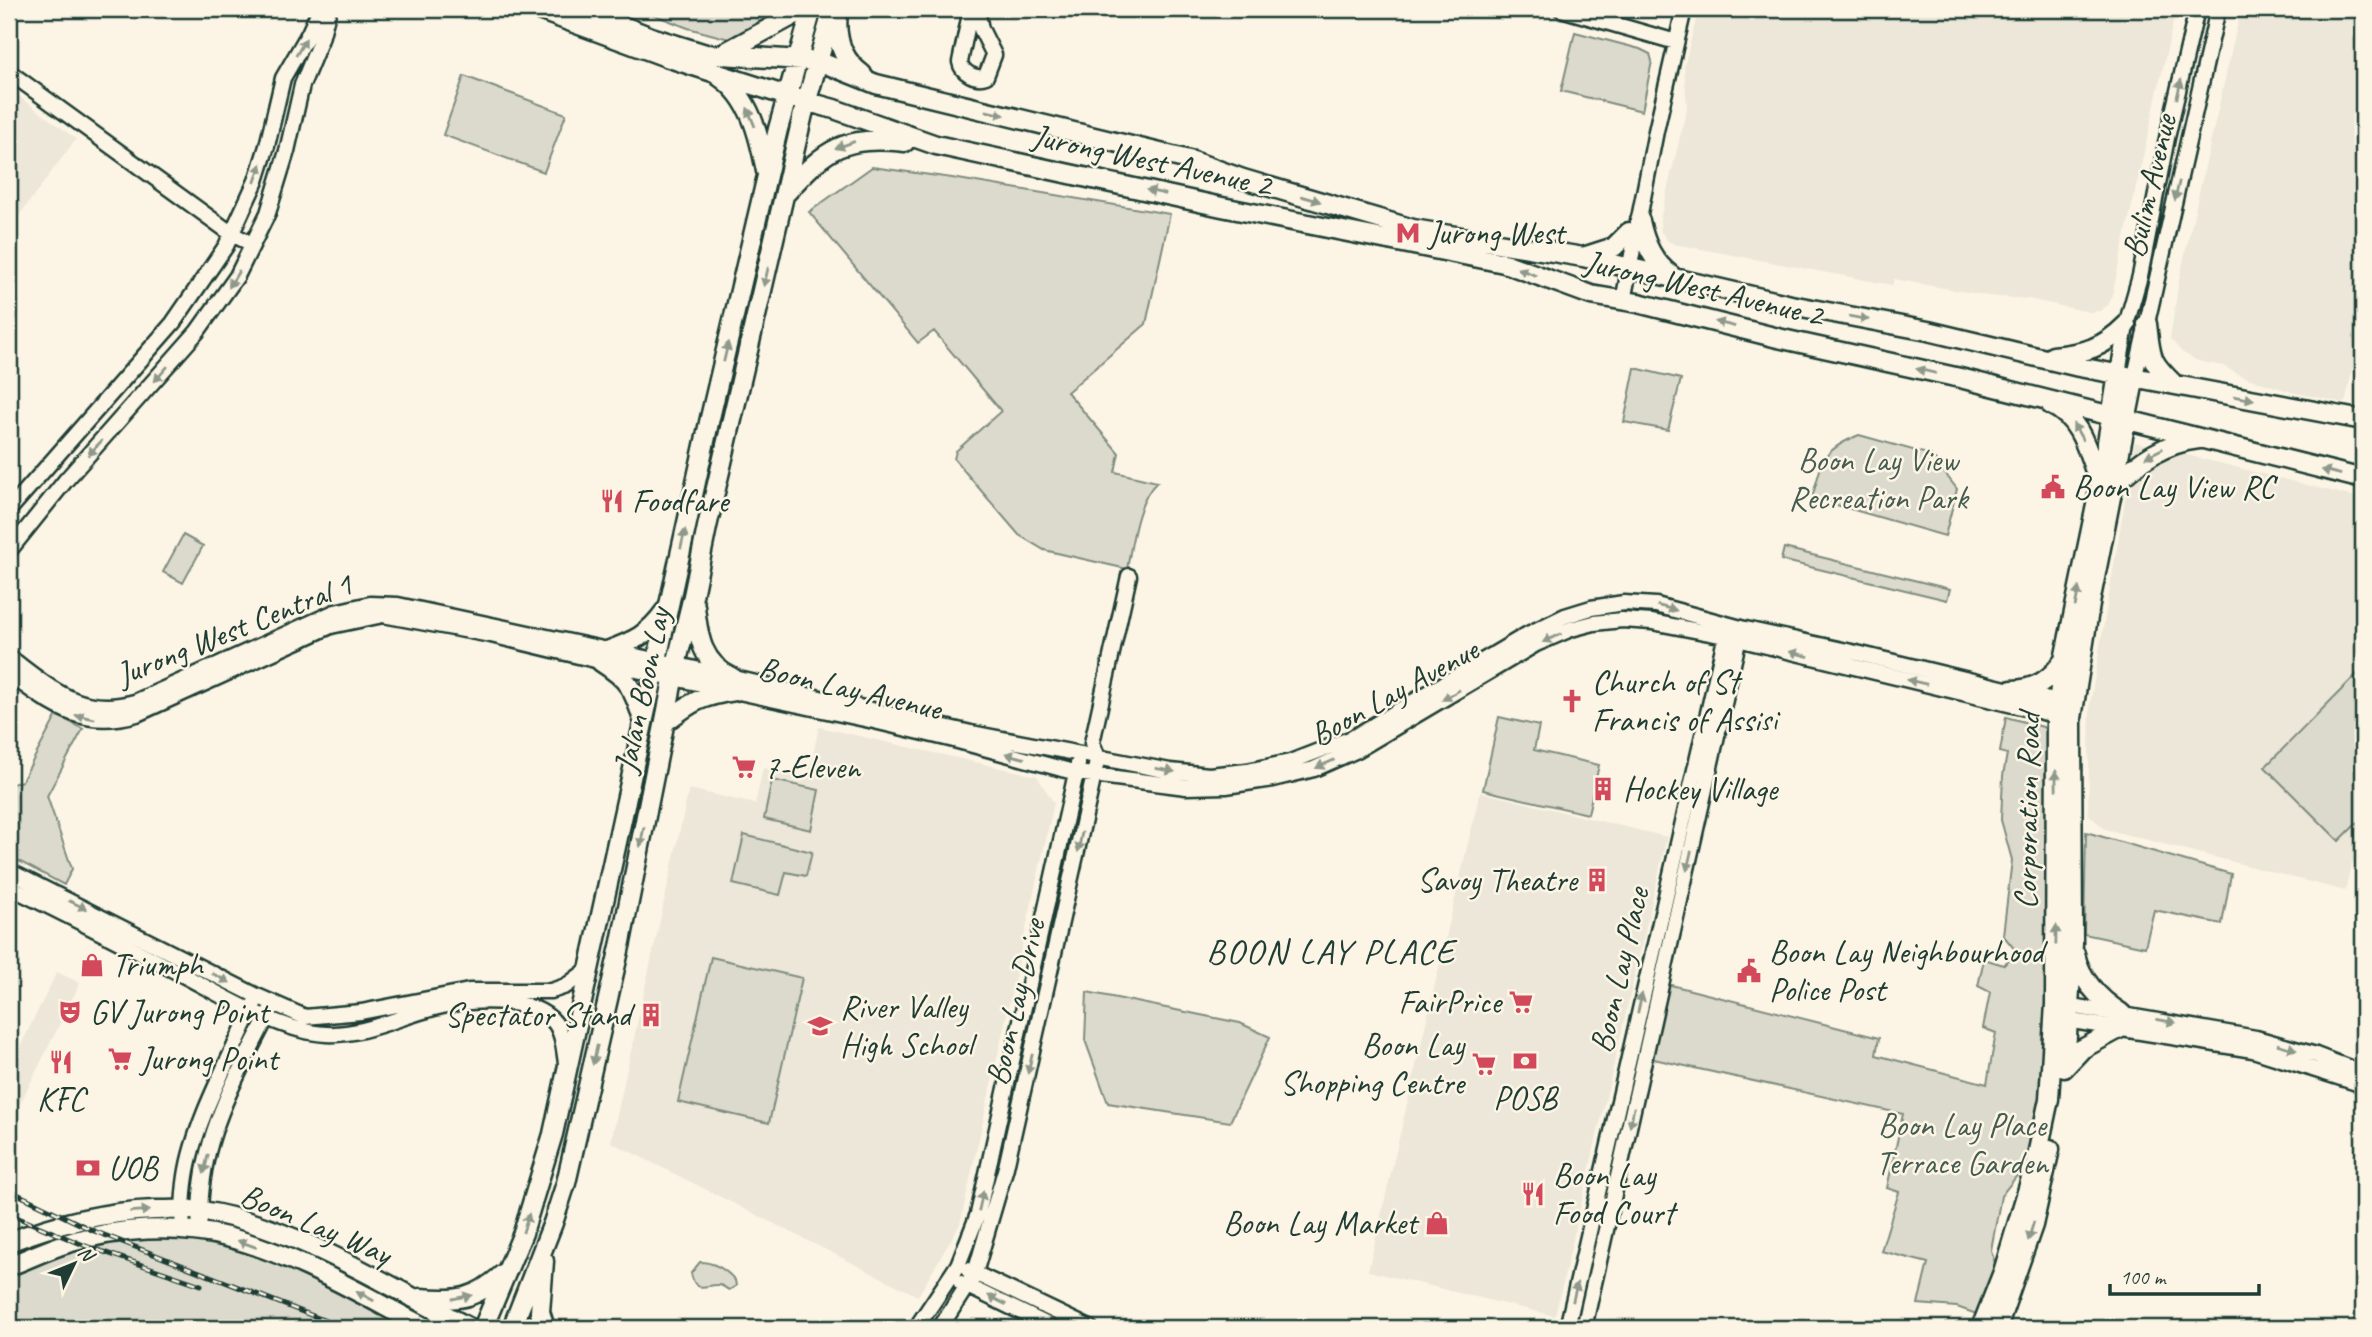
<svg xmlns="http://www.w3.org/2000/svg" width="2372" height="1337" font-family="Caveat,sans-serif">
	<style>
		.built { fill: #ece7d8 }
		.green { fill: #dcdacc; stroke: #7e8c80; stroke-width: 2 }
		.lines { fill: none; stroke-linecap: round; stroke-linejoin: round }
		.minor-casing { stroke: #1f3d34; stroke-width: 19 }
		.major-casing { stroke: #1f3d34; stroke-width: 23 }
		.minor { stroke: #fcf5e5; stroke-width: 14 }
		.major { stroke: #fcf5e5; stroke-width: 18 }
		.rail-casing { stroke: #1f3d34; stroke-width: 5 }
		.rail { stroke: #fcf5e5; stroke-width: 2.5; stroke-dasharray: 8; stroke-linecap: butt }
		.oneway { fill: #8e998c }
		.labels { text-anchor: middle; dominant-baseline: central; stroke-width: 5; stroke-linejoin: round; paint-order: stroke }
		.street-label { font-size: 33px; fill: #1f3d34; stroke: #fcf5e5 }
		.poi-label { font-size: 33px; fill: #1f3d34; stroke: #fcf5e5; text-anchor: start }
		.park-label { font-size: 33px; fill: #455c52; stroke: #fcf5e5 }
		.neighbourhood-label { font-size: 35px; letter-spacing: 2px; fill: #1f3d34; stroke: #fcf5e5 }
	</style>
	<rect width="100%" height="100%" fill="#fcf5e5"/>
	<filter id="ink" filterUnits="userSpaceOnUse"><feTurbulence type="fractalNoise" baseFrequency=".0143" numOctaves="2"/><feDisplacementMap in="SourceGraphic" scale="14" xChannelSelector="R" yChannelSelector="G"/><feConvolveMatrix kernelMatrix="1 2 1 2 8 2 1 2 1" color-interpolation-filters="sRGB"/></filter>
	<g filter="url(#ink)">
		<path class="built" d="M1699,9H2176L2111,300L2108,305L2100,311L2089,312L2028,299L1988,296L1894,279L1892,285L1674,244L1668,241L1661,232L1660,220L1687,108L1684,66Z
			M2241,9H2363V322L2345,403L2291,392L2242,376L2223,366L2198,361L2183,353L2170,339L2179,280Z
			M9,89L76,139L9,229Z
			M2135,442L2363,499V851L2352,863L2345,891L2105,829L2088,814L2090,705Z
			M819,727L1037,776L1054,803L960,1224L918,1296L611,1142L689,789L755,804L763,768L808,777Z
			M1480,792L1667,837L1555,1316L1368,1271Z
			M57,972L80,983L20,1104L9,1098V1069Z"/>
		<path class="green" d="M639,9H792L744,43L688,28Z
			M1575,32L1640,49L1650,54L1652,61L1642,111L1561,91Z
			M464,76L566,114L544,172L443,135Z
			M872,167L952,178L1170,214L1146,324L1067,392L1119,453L1115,472L1157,482C1137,500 1132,543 1127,569L1044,550L1019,535L954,459L956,451L1001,411L934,331L918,343L809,212Z
			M1635,368L1681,379L1668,430L1624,422Z
			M1859,435L1931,455L1957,489L1945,536L1812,498C1823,461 1820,451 1859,435Z
			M183,535L203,546L183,583L163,572Z
			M1784,548L1950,589L1947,600L1781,560Z
			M2363,668V817L2339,841L2265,767Z
			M57,715L83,729L47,796L72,869L64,885L9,856V785L22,781Z
			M1499,717L1539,726L1534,750L1599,765L1588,814L1483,790Z
			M2006,717L2043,727L2052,737L2049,1036L2037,1127L2030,1159L2001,1196L1991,1250L1997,1270L1982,1316L1957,1307L1918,1304L1928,1263L1881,1251L1899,1192L1887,1188L1903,1114L1649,1058L1667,984L1879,1038L1876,1055L1987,1084L1996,1033L1983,1028L1990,992L1978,986L1984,959L2004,965L2016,951L2003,935L2012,860L2001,820L2003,776L2007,754L2000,752Z
			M772,780L819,790L811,830L764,819Z
			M2086,832L2231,874L2222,924L2154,910L2145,947L2084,934Z
			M744,835L812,852L806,876L786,872L780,895L733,884Z
			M711,957L802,978L769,1123L678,1102Z
			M1087,992L1240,1023L1270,1037L1230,1122L1108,1103L1085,1040Z
			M173,1231L272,1254L408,1328H9V1269L68,1245Z
			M700,1262C714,1262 726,1270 735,1280L736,1286L729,1290C726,1289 723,1285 719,1285C706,1284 695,1295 691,1273Z"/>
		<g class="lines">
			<g class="minor-casing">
				<path id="minor" d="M974,9L970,14L960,62C962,73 976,80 986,76L994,55L981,29L977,9
					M1561,9L1676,42
					M9,72L232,234L252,244
					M1623,301L1656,131L1684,9
					M2118,374L2126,325L2140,276L2167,138L2197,9
					M2135,376L2218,9
					M9,510L173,323L226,246L256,181L267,146L283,78L309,33L320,9
					M9,551L66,480L197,332L237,276L268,213L287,151L302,85L321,39L329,9
					M9,657C51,688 79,717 135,702L335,612L370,604L398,605L687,667L971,733L1170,771L1209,775L1247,771L1290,762L1352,738L1528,634L1565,616L1591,608L1624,603L1656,605L1741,628L1861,654L2068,704
					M9,674C52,705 82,730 137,714L331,626L383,615L491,635L641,671L874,721L954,740L1077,773L1186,787L1226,786L1273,779L1314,769L1357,750L1536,644L1571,629L1594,623L1622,620L1652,622L1725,636L2063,717
					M9,871L257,996L305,1017L361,1012L469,991H551L566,986L590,968
					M9,887C66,914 123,944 179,973C220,994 280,1032 326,1034C362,1036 399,1017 434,1008C465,1000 532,994 555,1023C563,1034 564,1050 566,1063
					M2060,1004L2256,1038L2316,1055L2363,1073
					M2060,1019L2253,1050L2363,1085
					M182,1230C183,1212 183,1194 186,1176C194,1121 232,1055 254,1004
					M199,1232C200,1214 200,1196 203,1178C211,1119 244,1062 271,1009
					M968,1270L1090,1328
					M961,1283L1054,1328
					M916,1328L958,1265L978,1214L1078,764
					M940,1328L975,1273L1006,1167L1094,775L1098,757L1092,743L1129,576
					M1567,1328L1727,630
					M1584,1328L1740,633"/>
			</g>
			<g class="major-casing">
				<path id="major" d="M536,9L669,58L787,96L834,109L936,145L1222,207L1504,263L1591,295L1638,303L1778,338L1960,378L2363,479
					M579,9L651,37L706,54L818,61L876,84L1193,161L1243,179L1413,229L1583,257L1791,305L1928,331L2079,367L2363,420
					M838,12C835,37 841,59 862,74
					M722,54L794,15L801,9
					M720,77C751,98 759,136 766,171
					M787,192C827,147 844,136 905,142
					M1640,221C1645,244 1653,262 1672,276
					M1583,257L1614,247L1629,232
					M2147,324C2151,357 2149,360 2174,384
					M2053,356C2085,353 2103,348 2126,325
					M2051,405C2082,419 2088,454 2099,482
					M2115,484C2139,461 2164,443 2199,439
					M695,606C698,637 702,664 733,678
					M607,651C634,641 648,635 665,611
					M601,662C628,679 634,689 643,720
					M2012,690C2036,689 2050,680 2064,660
					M665,722C692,702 700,696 735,691
					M2075,954C2081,981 2099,999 2121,1013
					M2065,1066L2073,944L2072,718L2091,598L2135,376
					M2064,1068L2082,1049L2119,1029
					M9,1242C57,1223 102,1212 154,1210C170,1210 186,1209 202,1211C293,1225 388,1286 470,1328
					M544,1261L540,1312L545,1328
					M9,1266C28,1259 48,1249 68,1243C118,1228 176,1224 227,1237C297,1255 362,1295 426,1328
					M420,1298C458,1301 474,1300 503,1274
					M483,1328L523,1233L553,1134L710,418L778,129L812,9
					M512,1328L553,1223L566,1183L621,942L676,665L693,596L707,527L803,114L833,9
					M1981,1328L2003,1272L2035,1165L2049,1099L2055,1004L2056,716L2064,660L2100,486L2118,374
					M1997,1328L2033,1225L2050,1149"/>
			</g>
			<use href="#minor" class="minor"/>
			<use href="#major" class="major"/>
			<g class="rail-casing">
				<path id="rail" d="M9,1190L94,1231L344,1328
					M9,1214L86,1246L201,1285"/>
			</g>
			<use href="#rail" class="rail"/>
		</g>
		<defs><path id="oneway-solid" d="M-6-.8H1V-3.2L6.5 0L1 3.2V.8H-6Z" transform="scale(1.75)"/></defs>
		<g class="oneway">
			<use href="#oneway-solid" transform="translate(301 47) rotate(-60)"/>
			<use href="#oneway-solid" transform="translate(2179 89) rotate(-77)"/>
			<use href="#oneway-solid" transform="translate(995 113) rotate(13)"/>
			<use href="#oneway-solid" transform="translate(751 117) rotate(-112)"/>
			<use href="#oneway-solid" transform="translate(845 145) rotate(160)"/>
			<use href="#oneway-solid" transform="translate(258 173) rotate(-71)"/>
			<use href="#oneway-solid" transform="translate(2177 191) rotate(103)"/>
			<use href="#oneway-solid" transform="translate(1156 192) rotate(-167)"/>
			<use href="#oneway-solid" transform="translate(1311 199) rotate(16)"/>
			<use href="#oneway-solid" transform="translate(1527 272) rotate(-158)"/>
			<use href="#oneway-solid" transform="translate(766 277) rotate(103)"/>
			<use href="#oneway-solid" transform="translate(234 279) rotate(121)"/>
			<use href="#oneway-solid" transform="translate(1859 318) rotate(10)"/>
			<use href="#oneway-solid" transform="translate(1725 324) rotate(-166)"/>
			<use href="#oneway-solid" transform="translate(726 352) rotate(-77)"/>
			<use href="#oneway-solid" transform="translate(1926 371) rotate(-167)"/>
			<use href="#oneway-solid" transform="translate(161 374) rotate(131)"/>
			<use href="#oneway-solid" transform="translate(2244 398) rotate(10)"/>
			<use href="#oneway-solid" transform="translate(2078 432) rotate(-120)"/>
			<use href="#oneway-solid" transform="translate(95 448) rotate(132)"/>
			<use href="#oneway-solid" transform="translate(2154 453) rotate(153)"/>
			<use href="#oneway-solid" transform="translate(2331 472) rotate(-166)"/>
			<use href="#oneway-solid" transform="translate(683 539) rotate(-77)"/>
			<use href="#oneway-solid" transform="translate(2077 597) rotate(-79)"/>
			<use href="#oneway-solid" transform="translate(1667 608) rotate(15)"/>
			<use href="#oneway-solid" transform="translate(1552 638) rotate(156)"/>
			<use href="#oneway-solid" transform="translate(1799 654) rotate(-166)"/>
			<use href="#oneway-solid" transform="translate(1917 682) rotate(-167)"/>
			<use href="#oneway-solid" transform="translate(1451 695) rotate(150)"/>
			<use href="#oneway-solid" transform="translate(85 717) rotate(-169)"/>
			<use href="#oneway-solid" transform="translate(1015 756) rotate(-165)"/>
			<use href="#oneway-solid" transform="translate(1325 764) rotate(156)"/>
			<use href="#oneway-solid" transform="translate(1165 770) rotate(10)"/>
			<use href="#oneway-solid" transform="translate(2056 780) rotate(-91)"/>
			<use href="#oneway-solid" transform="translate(642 837) rotate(101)"/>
			<use href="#oneway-solid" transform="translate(1080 842) rotate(102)"/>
			<use href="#oneway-solid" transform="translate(1689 861) rotate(103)"/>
			<use href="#oneway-solid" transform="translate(78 905) rotate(26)"/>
			<use href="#oneway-solid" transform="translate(2056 935) rotate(-89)"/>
			<use href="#oneway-solid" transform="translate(221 978) rotate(27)"/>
			<use href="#oneway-solid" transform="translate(1640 1003) rotate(-77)"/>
			<use href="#oneway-solid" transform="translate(2166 1021) rotate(10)"/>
			<use href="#oneway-solid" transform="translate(2287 1047) rotate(16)"/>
			<use href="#oneway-solid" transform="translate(595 1055) rotate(103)"/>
			<use href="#oneway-solid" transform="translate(1030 1064) rotate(103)"/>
			<use href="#oneway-solid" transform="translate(1632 1117) rotate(102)"/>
			<use href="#oneway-solid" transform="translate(206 1164) rotate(103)"/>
			<use href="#oneway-solid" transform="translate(981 1201) rotate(-77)"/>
			<use href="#oneway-solid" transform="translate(140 1211) rotate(-3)"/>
			<use href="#oneway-solid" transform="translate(526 1223) rotate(-72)"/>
			<use href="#oneway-solid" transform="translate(2031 1231) rotate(107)"/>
			<use href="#oneway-solid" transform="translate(247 1244) rotate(-160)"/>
			<use href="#oneway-solid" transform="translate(1575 1292) rotate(-77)"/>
			<use href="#oneway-solid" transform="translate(365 1296) rotate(-152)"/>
			<use href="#oneway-solid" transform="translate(462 1297) rotate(-11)"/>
			<use href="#oneway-solid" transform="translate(997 1300) rotate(-153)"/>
		</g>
	</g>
	<defs>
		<g id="metro-bare" transform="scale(1.89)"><path d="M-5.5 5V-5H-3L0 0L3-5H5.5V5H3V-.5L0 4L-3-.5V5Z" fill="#d1495b" stroke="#fcf5e5" stroke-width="2.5" paint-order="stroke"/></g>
		<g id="civic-bare" transform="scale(1.89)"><path d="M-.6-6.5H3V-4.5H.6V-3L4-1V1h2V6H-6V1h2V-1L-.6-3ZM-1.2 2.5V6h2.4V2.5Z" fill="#d1495b" stroke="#fcf5e5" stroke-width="2.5" paint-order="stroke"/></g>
		<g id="restaurant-bare" transform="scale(1.89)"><path d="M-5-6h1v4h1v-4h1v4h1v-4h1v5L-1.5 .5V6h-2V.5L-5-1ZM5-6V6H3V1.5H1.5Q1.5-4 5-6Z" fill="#d1495b" stroke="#fcf5e5" stroke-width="2.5" paint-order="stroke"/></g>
		<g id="church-bare" transform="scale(1.89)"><path d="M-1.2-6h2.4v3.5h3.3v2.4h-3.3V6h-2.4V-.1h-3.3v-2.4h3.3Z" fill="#d1495b" stroke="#fcf5e5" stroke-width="2.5" paint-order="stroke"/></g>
		<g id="supermarket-bare" transform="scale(1.89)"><path d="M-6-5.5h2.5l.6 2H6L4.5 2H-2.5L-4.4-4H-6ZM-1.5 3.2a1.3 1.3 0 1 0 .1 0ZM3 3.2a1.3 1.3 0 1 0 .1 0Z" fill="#d1495b" stroke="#fcf5e5" stroke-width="2.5" paint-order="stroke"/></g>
		<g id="building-bare" transform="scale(1.89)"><path d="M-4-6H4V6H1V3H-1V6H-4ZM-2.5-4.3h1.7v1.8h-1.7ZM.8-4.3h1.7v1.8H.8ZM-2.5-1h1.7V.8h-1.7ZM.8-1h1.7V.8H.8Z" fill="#d1495b" stroke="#fcf5e5" stroke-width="2.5" paint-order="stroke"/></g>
		<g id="shop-bare" transform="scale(1.89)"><path d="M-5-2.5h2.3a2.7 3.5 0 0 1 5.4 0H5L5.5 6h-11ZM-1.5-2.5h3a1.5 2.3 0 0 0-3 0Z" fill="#d1495b" stroke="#fcf5e5" stroke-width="2.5" paint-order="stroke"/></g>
		<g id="theatre-bare" transform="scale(1.89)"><path d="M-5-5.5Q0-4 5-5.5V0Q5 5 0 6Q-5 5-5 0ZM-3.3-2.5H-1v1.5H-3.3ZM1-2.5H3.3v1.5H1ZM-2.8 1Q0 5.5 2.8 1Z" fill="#d1495b" stroke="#fcf5e5" stroke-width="2.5" paint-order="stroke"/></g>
		<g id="school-bare" transform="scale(1.89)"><path d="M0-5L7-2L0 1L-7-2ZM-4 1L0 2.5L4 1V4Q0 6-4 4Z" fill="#d1495b" stroke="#fcf5e5" stroke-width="2.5" paint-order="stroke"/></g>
		<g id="bank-bare" transform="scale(1.89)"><path d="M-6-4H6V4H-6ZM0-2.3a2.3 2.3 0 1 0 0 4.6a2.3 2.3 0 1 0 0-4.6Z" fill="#d1495b" stroke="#fcf5e5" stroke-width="2.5" paint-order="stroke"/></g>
	</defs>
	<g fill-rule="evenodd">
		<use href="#metro-bare" x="1408" y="233"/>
		<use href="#civic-bare" x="2053" y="487"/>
		<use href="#restaurant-bare" x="612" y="501"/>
		<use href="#church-bare" x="1572" y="701"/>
		<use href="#supermarket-bare" x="744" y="767"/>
		<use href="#building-bare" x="1603" y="789"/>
		<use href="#building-bare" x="1597" y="880"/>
		<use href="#shop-bare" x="92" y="965"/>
		<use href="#civic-bare" x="1749" y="971"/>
		<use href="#supermarket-bare" x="1521" y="1002"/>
		<use href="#theatre-bare" x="70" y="1012"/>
		<use href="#building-bare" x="651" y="1015"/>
		<use href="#school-bare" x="820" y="1026"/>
		<use href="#supermarket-bare" x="120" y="1059"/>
		<use href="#bank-bare" x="1525" y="1061"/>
		<use href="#restaurant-bare" x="61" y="1062"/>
		<use href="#supermarket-bare" x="1484" y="1064"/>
		<use href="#bank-bare" x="88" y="1168"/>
		<use href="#restaurant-bare" x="1533" y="1194"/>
		<use href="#shop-bare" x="1437" y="1223"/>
	</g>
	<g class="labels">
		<g class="street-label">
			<text transform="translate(1152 160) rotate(12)">Jurong West Avenue 2</text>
			<text transform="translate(2149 186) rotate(-77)">Bulim Avenue</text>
			<text transform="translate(1704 288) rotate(13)">Jurong West Avenue 2</text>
			<text transform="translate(234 629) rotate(-22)">Jurong West Central 1</text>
			<text transform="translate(850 688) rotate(13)">Boon Lay Avenue</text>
			<text transform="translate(642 690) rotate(-78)">Jalan Boon Lay</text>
			<text transform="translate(1394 692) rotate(-29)">Boon Lay Avenue</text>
			<text transform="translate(2027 811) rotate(-89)">Corporation Road</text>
			<text transform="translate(1619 970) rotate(-77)">Boon Lay Place</text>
			<text transform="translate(1015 1002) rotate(-77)">Boon Lay Drive</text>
			<text transform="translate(316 1224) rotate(23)">Boon Lay Way</text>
		</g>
		<g class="poi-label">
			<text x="1428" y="233">Jurong West</text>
			<text x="2073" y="487">Boon Lay View RC</text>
			<text x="632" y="501">Foodfare</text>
			<text x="1592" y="682">Church of St<tspan x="1592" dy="38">Francis of Assisi</tspan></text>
			<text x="764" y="767">7-Eleven</text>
			<text x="1623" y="789">Hockey Village</text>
			<text x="1577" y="880" text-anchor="end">Savoy Theatre</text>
			<text x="1769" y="952">Boon Lay Neighbourhood<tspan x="1769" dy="38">Police Post</tspan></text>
			<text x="112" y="965">Triumph</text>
			<text x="1501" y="1002" text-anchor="end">FairPrice</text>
			<text x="840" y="1007">River Valley<tspan x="840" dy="38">High School</tspan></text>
			<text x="90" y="1012">GV Jurong Point</text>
			<text x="631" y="1015" text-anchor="end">Spectator Stand</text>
			<text x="1464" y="1045" text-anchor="end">Boon Lay<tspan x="1464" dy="38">Shopping Centre</tspan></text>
			<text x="140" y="1059">Jurong Point</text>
			<text x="1525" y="1098" text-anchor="middle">POSB</text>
			<text x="61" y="1099" text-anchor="middle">KFC</text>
			<text x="108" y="1168">UOB</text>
			<text x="1553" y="1175">Boon Lay<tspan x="1553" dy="38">Food Court</tspan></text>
			<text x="1417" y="1223" text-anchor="end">Boon Lay Market</text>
		</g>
		<g class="park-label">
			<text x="1878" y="460">Boon Lay View<tspan x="1878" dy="38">Recreation Park</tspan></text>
			<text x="1962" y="1125">Boon Lay Place<tspan x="1962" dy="38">Terrace Garden</tspan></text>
		</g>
		<g class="neighbourhood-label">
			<text x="1331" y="951">BOON LAY PLACE</text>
		</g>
	</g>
	<rect width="2372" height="1337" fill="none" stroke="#fcf5e5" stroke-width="35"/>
	<rect x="18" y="18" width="2337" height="1302" fill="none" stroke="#1f3d34" stroke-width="2.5" filter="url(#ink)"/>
	<g transform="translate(74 1264) rotate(47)" stroke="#fcf5e5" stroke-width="5" paint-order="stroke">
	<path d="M0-5L12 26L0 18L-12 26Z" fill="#1f3d34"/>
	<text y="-10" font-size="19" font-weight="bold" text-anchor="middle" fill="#1f3d34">N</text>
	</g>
	<path d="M2110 1284v10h149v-10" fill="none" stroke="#1f3d34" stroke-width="3.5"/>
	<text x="2120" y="1284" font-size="21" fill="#1f3d34" stroke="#fcf5e5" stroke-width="5" paint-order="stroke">100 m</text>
</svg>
